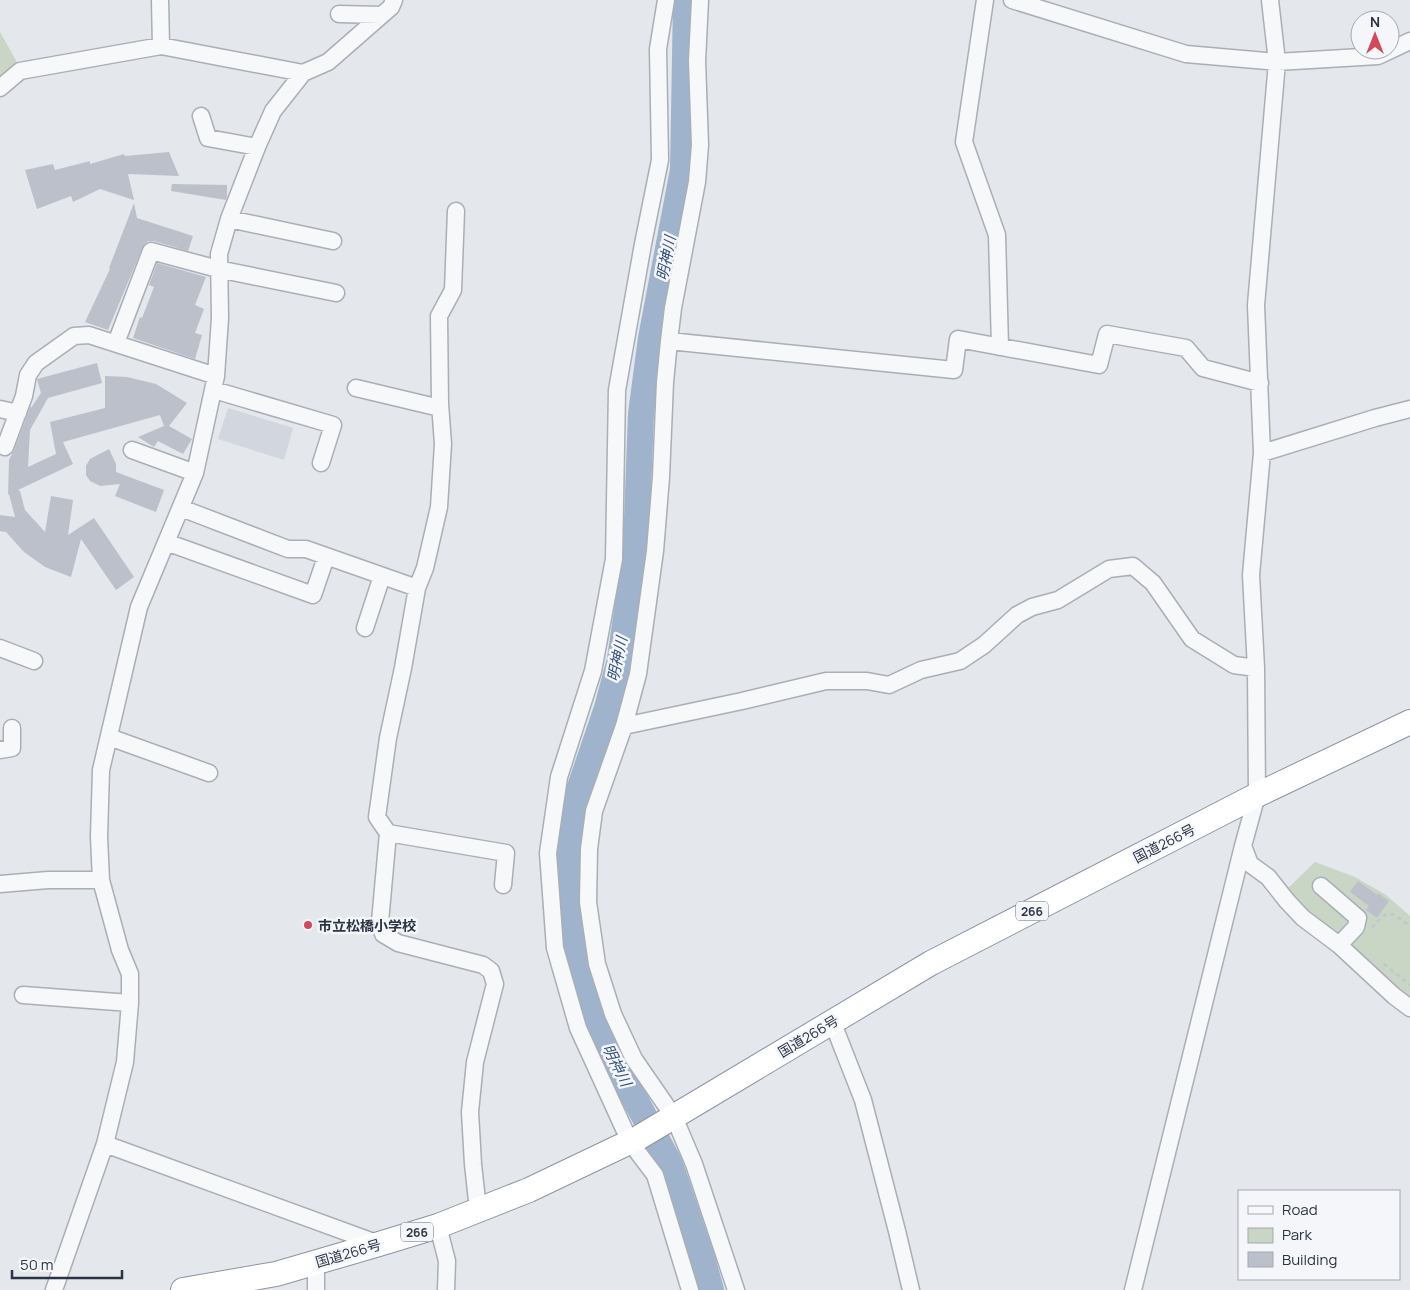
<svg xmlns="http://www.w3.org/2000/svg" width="1410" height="1290" font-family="Manrope,'Noto Sans JP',sans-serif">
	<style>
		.built { fill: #d2d6de }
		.green { fill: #c9d6c5 }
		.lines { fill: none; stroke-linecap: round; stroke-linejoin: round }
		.river { stroke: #9fb4cc; stroke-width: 26 }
		.building { fill: #bbc0ca }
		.minor-casing { stroke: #a9aeb7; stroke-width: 19 }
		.highway-casing { stroke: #8b94a3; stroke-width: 26 }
		.path { stroke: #c2c5cb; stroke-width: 2.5; stroke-dasharray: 4 4; stroke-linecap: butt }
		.minor { stroke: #f7f8fa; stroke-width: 16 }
		.highway { stroke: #fff; stroke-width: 24 }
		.poi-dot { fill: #d1495b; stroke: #f4f6f9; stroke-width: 2 }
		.labels { text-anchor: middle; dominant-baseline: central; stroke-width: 5; stroke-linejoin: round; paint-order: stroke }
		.shield { fill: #f4f6f9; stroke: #676e7b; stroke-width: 1 }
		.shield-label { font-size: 12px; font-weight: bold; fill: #2b3445 }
		.street-label { font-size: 14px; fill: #2b3445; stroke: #f4f6f9 }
		.poi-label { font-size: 14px; font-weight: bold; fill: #2b3445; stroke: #f4f6f9; text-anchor: start }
		.water-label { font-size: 15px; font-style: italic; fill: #34527a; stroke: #f4f6f9 }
	</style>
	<rect width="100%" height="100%" fill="#e4e7ec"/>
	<path class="built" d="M228,408L293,428L284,460L218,439Z"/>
	<path class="green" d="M0,32L18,64L0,79Z
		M1315,862L1355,877L1386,895L1410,916V998L1384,979L1306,913L1288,888Z"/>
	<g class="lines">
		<path class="river" d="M686,0L683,170L651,338L641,414L636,545L627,611L620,659L607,708L578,793L572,822L568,855L573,929L579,965L590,1004L611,1055L670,1164L702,1258L711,1290"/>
	</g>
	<path class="building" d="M169,152L179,176L128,174L134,200L100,189L73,202L71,196L37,209L25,170L53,164L55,170L90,161V164L124,154L125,156Z
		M172,184L227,185V196L226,200L171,191Z
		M134,203L137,218L193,236L188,251L154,241H148L144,244L108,330L85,322L110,269L109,268Z
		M157,263L206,277L195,305L204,309L195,333L202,335L195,359L133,338L140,317L142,318L154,287L149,285Z
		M97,363L102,383L48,398L30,430L28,467L56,454L50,422L105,408V376L127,377L156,384L187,403L169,426L192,439L183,454L158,441L154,447L138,437L164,426L160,415L63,442L73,464L18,490L20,491L25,510L45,532L51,496L73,500L68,535L94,518L134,577L116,590L81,539L71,577L45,567L24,552L6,532L0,531V515L15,517L9,494L8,495L9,460L14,450L31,405V408L41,393L37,379Z
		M109,449L116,464V472L164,490L156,512L115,496L120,484L100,486L90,481L86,475V466L90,459Z
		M1358,881L1377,895L1378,893L1389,901L1377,918L1366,910L1369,906L1350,892Z"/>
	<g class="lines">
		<g class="minor-casing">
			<path id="minor" d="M160,0L161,46
				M666,0L658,49L660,160L643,244L617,390L614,559L593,671L559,777L548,853L555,948L578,1028L630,1142L655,1175L690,1290
				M700,0L697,61L700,145L697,182L673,308L669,341L665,382L661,477L655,551L638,674L624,726L594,811L589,849L588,902L597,964L613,1014L634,1059L674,1117L694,1164L736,1290
				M985,0L964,142L997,235L1000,347
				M1012,0L1186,54L1277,62L1378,56L1410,41
				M339,14L382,15
				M0,88L20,71L161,46L303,73L328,62L391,7L394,0
				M201,116L208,138L257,147
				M229,219L333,241
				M669,341L954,370L958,339L1099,365L1107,334L1186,348L1203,368L1260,383
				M116,343L151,251L218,269L336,293
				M356,388L440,408
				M214,390L333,425L321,463
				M0,409L18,413
				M5,447L24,396L28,375L36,363L74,336L89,335L216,376
				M132,450L195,473
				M1262,453L1375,418L1410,409
				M181,508L288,549H306L417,588L425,568L439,507L443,444L440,404L439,316L453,290L456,211
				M166,542L313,595L326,557
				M417,588L403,668L388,738L377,817L388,833L506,853L503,885
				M365,628L382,576
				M0,648L34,661
				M624,726L742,701L826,681H867L889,685L921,670L960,661L984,645L1017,615L1032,607L1058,600L1109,569L1133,566L1153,583L1192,639L1234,665L1256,668
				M109,737L209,773
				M0,750L12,748V728
				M388,833L380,922L383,934L398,943L483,965L491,971L495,984L475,1062L470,1112L473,1164L478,1210
				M1243,846L1250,864L1268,877L1287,901L1303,918L1339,945L1394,996L1410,1008
				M0,884L48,880H101
				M1321,886L1358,918L1356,927L1339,945
				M23,995L130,1003
				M832,1021L863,1100L897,1231L911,1290
				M105,1144L379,1244
				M438,1226L447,1261L446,1290
				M316,1262V1290
				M54,1290L105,1144L125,1062L130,1003V974L120,950L101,880L99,837L101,770L139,607L195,473L216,376L220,318L219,254L229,219L257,147L273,111L303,73
				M1133,1290L1243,846L1257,795L1256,668L1251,575L1262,453L1256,305L1277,62L1270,0"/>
		</g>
		<g class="highway-casing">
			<path id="highway" d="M183,1290L276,1274L379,1244L438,1226L529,1190L638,1138L931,963L1257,795L1410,722"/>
		</g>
		<path class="path" d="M1372,928C1389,907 1390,912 1410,926
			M1384,964L1410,985"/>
		<use href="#minor" class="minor"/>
		<use href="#highway" class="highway"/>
	</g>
	<circle class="poi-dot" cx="308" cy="925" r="5"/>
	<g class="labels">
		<g class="shield">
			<rect x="1016" y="901.5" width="32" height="19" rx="4"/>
			<rect x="401" y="1222.5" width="32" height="19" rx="4"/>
		</g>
		<g class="shield-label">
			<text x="1032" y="911">266</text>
			<text x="417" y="1232">266</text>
		</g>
		<g class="street-label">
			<text transform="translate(1164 843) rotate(-27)">国道266号</text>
			<text transform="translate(808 1036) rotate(-31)">国道266号</text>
			<text transform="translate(348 1253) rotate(-16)">国道266号</text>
		</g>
		<g class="poi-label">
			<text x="318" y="925">市立松橋小学校</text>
		</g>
		<g class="water-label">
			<text transform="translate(666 258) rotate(-79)">明神川</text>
			<text transform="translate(617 659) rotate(-78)">明神川</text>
			<text transform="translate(617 1065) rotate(63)">明神川</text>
		</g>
	</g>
	<rect x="1238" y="1190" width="162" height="90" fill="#f4f6f9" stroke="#a4a8b1"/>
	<rect x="1248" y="1206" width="25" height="8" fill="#f7f8fa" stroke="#a4a8b1"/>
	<text x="1282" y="1215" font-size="15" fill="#2b3445">Road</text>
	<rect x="1248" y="1228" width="25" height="15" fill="#c9d6c5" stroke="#a4a8b1"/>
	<text x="1282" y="1240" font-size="15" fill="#2b3445">Park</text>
	<rect x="1248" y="1252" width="25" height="15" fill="#bbc0ca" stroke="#a4a8b1"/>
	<text x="1282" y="1265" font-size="15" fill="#2b3445">Building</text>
	<g transform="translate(1375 35)"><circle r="24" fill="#f4f6f9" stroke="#a4a8b1"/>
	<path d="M0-4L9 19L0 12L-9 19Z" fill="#d1495b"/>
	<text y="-8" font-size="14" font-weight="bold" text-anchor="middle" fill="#2b3445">N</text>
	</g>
	<path d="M12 1270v8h110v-8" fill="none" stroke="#2b3445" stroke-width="2.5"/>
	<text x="20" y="1270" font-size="15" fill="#2b3445" stroke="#f4f6f9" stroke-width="4" paint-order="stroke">50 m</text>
</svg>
